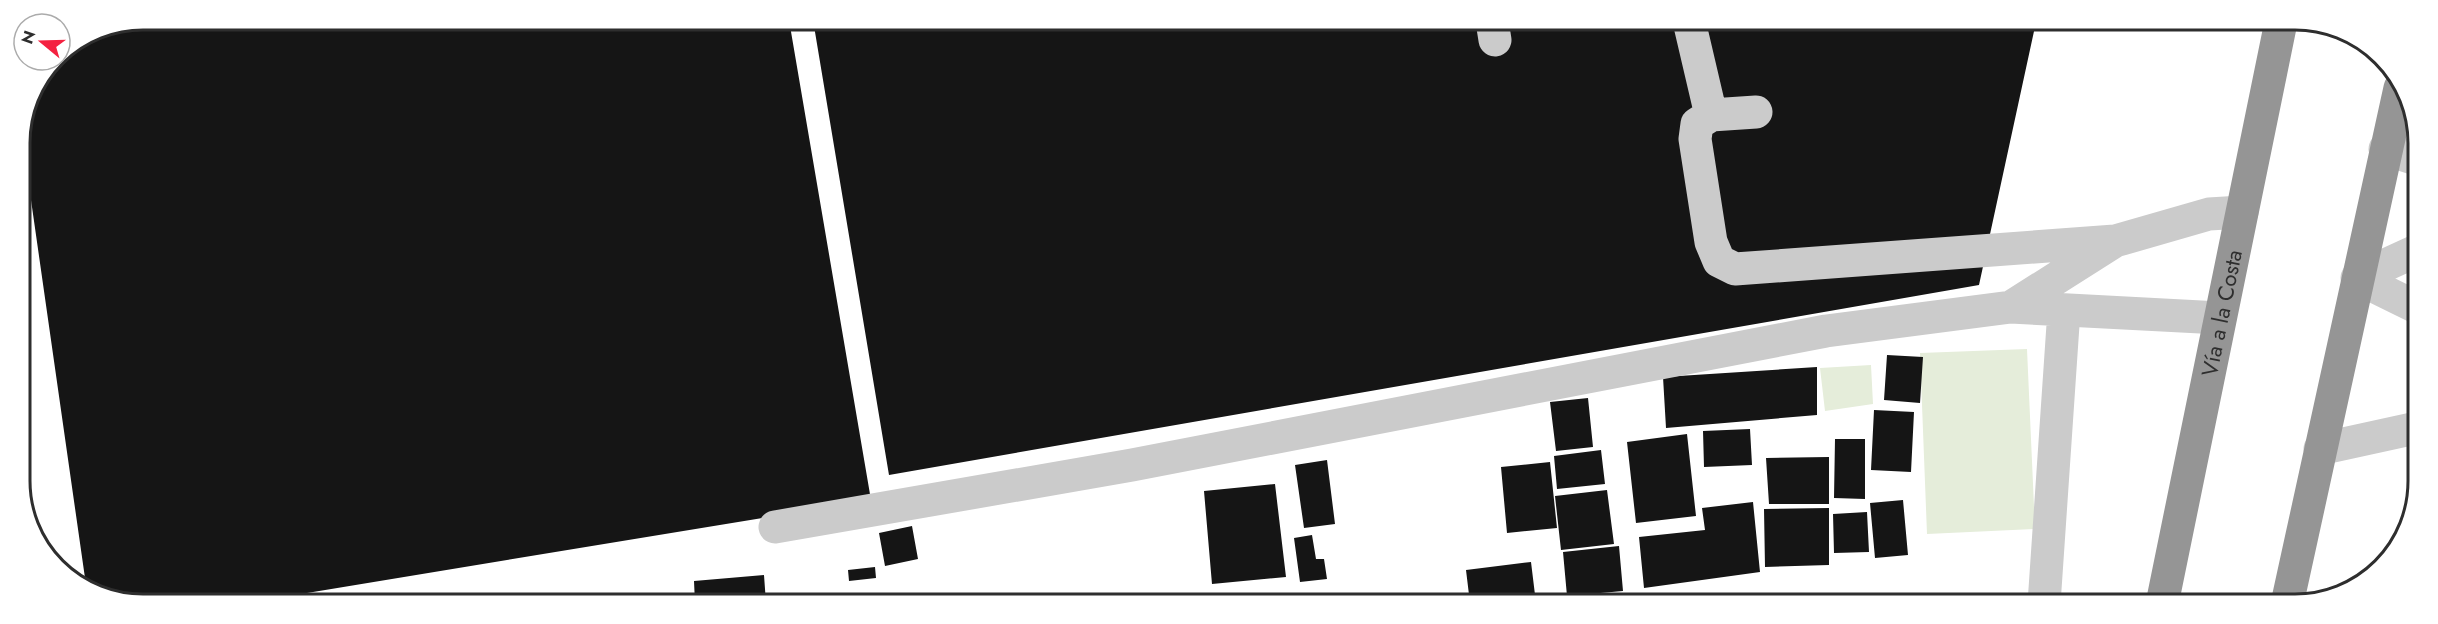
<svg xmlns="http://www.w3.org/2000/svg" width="2438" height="624" font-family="Jost,sans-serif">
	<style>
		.green { fill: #e5edda }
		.building { fill: #151515 }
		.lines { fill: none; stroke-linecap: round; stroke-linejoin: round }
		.minor { stroke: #cbcbcb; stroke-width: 33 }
		.highway { stroke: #959595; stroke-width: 33 }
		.labels { text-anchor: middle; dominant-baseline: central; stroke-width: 6; stroke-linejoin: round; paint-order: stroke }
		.street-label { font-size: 22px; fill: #2e2e2e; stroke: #fff }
		.rim { fill: none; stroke: #2e2e2e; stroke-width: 3 }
	</style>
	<rect width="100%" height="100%" fill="#fff"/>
	<path class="green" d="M2027,349L2035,529L1927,534L1920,353Z
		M1871,365L1873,404L1825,411L1820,368Z"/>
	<path class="building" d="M143,20H789L871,500L252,602H118L86,585L21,130L32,89L53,60H60V53L96,29Z
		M813,20L2036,22L1979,285L889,475Z
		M1887,355L1923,357L1920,403L1884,400Z
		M1817,367V415L1666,428L1663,377Z
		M1588,398L1593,447L1556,451L1550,402Z
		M1874,410L1914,412L1911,472L1871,470Z
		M1750,429L1752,465L1704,467L1703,431Z
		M1687,434L1696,516L1636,523L1627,442Z
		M1835,439H1865V499L1834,498Z
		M1601,450L1605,484L1557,489L1554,456Z
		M1829,457V504H1769L1766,458Z
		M1327,460L1335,524L1304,528L1295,465Z
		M1550,462L1557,528L1507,533L1501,467Z
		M1275,484L1286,577L1212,584L1204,491Z
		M1607,490L1614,544L1561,550L1555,496Z
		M1903,500L1908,555L1875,558L1870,503Z
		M1753,502L1760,572L1644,588L1639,537L1705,530L1702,508Z
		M1829,508V565L1765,567L1764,509Z
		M1867,512L1869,552L1834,553L1833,514Z
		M912,526L918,559L885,566L879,533Z
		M1312,535L1316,559H1324L1327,579L1300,582L1294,538Z
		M1619,546L1623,591L1567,596L1563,552Z
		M1531,562L1536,603H1470L1466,570Z
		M875,567L876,578L849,581L848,570Z
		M764,575L766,603H695L694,581Z
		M1286,597V603H1272L1271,599Z"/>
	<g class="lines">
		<path class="minor" d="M1492,21L1495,40
			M1689,21L1711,115
			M1756,112L1711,115L1697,124L1695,139L1711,242L1719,261L1735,269L2115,241
			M2385,149L2416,159
			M2357,278L2416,307
			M2357,278L2416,251
			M2011,307L2115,241L2209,214L2242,212
			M2320,449L2416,428
			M775,527L1132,465L1826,331L2011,307L2220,318
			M2044,604L2064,310"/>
		<g class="highway">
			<path id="s1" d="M2162,604L2281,22"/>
			<path d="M2287,604L2400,88"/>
		</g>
	</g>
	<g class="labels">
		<g class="street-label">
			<text stroke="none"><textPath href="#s1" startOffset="297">Vía a la Costa</textPath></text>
		</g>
	</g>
	<path d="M0 0H2438V624H0ZM143 30H2295A113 113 0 0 1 2408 143V481A113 113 0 0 1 2295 594H143A113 113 0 0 1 30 481V143A113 113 0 0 1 143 30Z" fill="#fff" fill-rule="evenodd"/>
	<path class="rim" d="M143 30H2295A113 113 0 0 1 2408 143V481A113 113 0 0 1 2295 594H143A113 113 0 0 1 30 481V143A113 113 0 0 1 143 30Z"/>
	<g transform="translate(42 42) rotate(289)"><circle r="28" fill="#ffffff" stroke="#ababab" stroke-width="1.5"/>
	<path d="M0-4.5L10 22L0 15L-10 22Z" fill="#f42140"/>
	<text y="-9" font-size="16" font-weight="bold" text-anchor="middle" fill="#2e2e2e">N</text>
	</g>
</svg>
